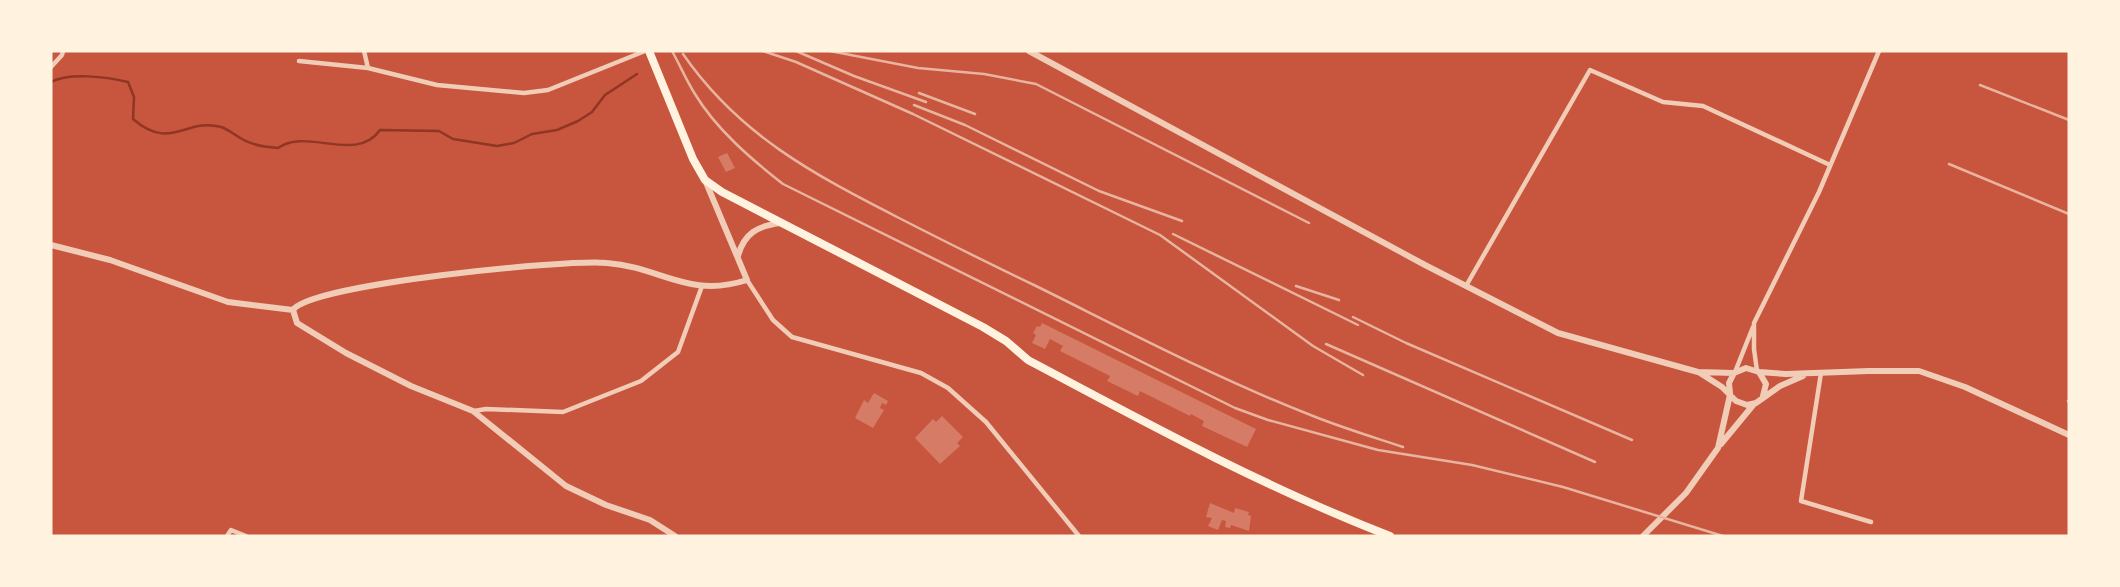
<svg xmlns="http://www.w3.org/2000/svg" width="2120" height="587" font-family="Commissioner,sans-serif">
	<style>
		.lines { fill: none; stroke-linecap: round; stroke-linejoin: round }
		.stream { stroke: #8f3625; stroke-width: 2.5 }
		.building { fill: #d67c66 }
		.minor { stroke: #f1ccb7; stroke-width: 4.5 }
		.tertiary { stroke: #f1ccb7; stroke-width: 6 }
		.primary { stroke: #fff3e0; stroke-width: 8 }
		.rail { stroke: #e9b49f; stroke-width: 2.5 }
	</style>
	<rect width="100%" height="100%" fill="#c8553d"/>
	<g class="lines">
		<path class="stream" d="M51,82C69,72 107,77 128,82L134,97L133,119C171,152 186,117 221,127C230,130 237,137 246,141C256,146 266,147 278,148C306,127 356,164 380,130L439,131L453,139L497,146L514,143L532,134L557,130L578,121L592,112L605,95L637,74"/>
	</g>
	<path class="building" d="M727,153L735,168L726,172L718,157Z
		M1042,323L1256,429L1247,447L1202,426L1204,421L1191,414L1190,416L1140,391L1138,396L1107,381L1110,376L1060,351L1063,346L1050,339L1045,349L1032,343L1036,335L1033,333L1037,326L1040,327Z
		M874,393L888,401L886,405L882,403L880,408L884,410L873,428L855,418L864,400L868,403Z
		M942,416L963,437L957,443L960,446L940,464L915,438L933,419L936,422Z
		M1210,503L1234,513L1235,508L1249,512L1248,515L1251,516L1249,531L1231,525L1230,528L1225,527L1226,521L1222,520L1218,530L1208,526L1212,518L1206,517Z"/>
	<g class="lines">
		<path class="minor" d="M364,51L368,68
			M299,61L368,68L437,85L524,93L548,90L645,51
			M51,67L62,55L63,51
			M747,280L773,320L792,337L921,373L948,388L986,422L1079,536
			M1466,286L1590,70L1663,102L1703,106L1830,165
			M1757,371L1754,349V323L1819,192L1879,51
			M1735,372L1753,327
			M1821,373L1801,501L1871,522
			M474,411L486,409L563,412L641,381L678,352L702,286
			M227,536L231,530L246,536"/>
		<path class="tertiary" d="M1029,51L1425,265L1558,333L1698,372L1734,373L1746,368L1759,372L1786,374L1869,371H1919L1965,387L2069,435
			M51,245L110,260L228,302L293,310C311,284 566,259 607,263C661,267 688,299 747,280L705,180
			M738,256C744,233 758,226 780,223
			M293,310L297,323L346,353L411,386L473,411L566,486L606,505L650,520L675,536
			M1759,372L1766,384L1763,396
			M1700,373L1722,387L1736,401L1747,405L1756,403L1780,386L1803,376
			M1730,393L1729,383L1734,373
			M1721,444L1754,404
			M1643,536L1686,493L1718,448L1730,395"/>
		<path class="primary" d="M649,51L693,159L705,180L722,192L983,327L1006,341L1028,360C1146,423 1266,488 1390,536"/>
		<path class="rail" d="M672,51C680,65 686,80 695,94C716,129 751,159 783,184L1235,408L1268,420L1378,450L1472,465L1563,487L1723,536
			M763,51L796,62L913,114L1160,235L1313,346L1363,375
			M796,51L854,76L926,102
			M830,51L918,68L984,74L1036,84L1309,223
			M683,54C739,135 813,174 899,218C944,241 990,264 1036,286C1127,331 1218,379 1313,416C1343,428 1373,437 1403,447
			M1980,85L2069,120
			M919,93L975,114
			M914,105L965,125L1099,191L1182,221
			M1949,164L2069,214
			M1173,234L1358,325
			M1296,286L1339,300
			M1353,317L1406,343L1632,440
			M1326,344L1595,462
			M2068,401L2069,402"/>
	</g>
	<rect width="2120" height="587" fill="none" stroke="#fff3e0" stroke-width="105"/>
</svg>
